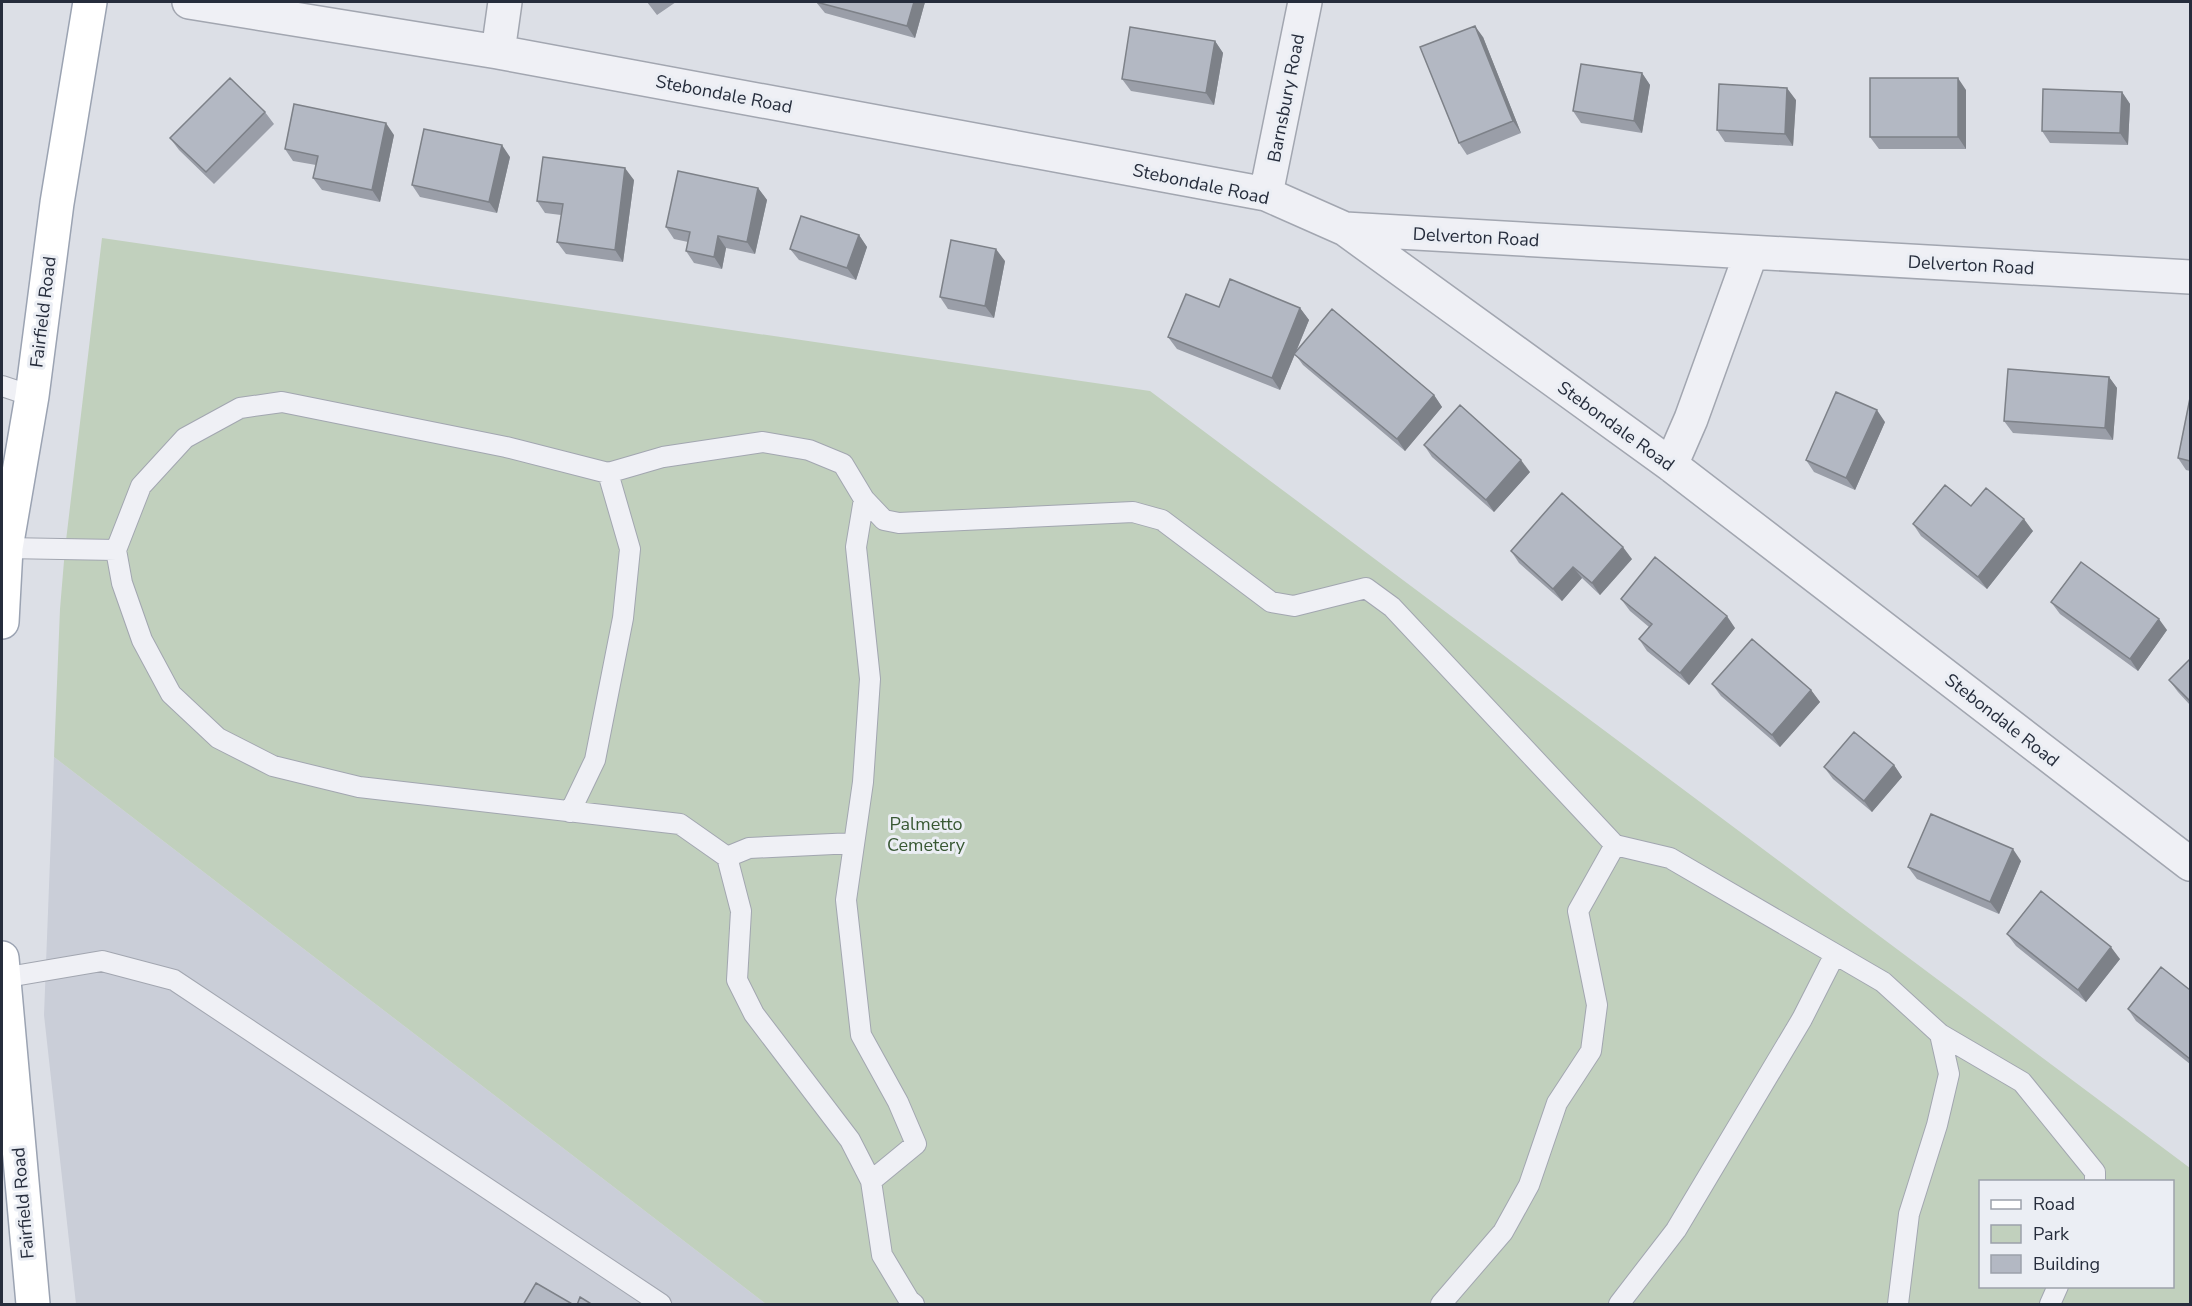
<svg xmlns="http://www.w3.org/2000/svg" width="2192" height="1306" font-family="'Nunito Sans',sans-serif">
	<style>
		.built { fill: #caced8 }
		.green { fill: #c1d0bd; fill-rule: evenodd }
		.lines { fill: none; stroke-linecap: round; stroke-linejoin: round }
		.lane-casing { stroke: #a2a6b0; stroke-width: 22 }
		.street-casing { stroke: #a2a6b0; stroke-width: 36 }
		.primary-casing { stroke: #9ba3b2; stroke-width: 36 }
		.lane { stroke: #eff0f5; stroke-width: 20 }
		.street { stroke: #eff0f5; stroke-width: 33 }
		.primary { stroke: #fff; stroke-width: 33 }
		.wall { fill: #9a9ea8 }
		.shaded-wall { fill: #7d8188 }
		.building { fill: #b3b8c3; stroke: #7d8188; stroke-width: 1.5 }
		.labels { text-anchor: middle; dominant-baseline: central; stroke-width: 6; stroke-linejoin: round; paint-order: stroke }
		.street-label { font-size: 18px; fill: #262d3c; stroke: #ebeef4 }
		.park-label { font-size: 18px; fill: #385833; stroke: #ebeef4 }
	</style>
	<rect width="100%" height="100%" fill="#dcdfe6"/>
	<path class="built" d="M54,757L766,1304H76L44,1015Z"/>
	<path class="green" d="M102,238L1150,391L2190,1168V1304H766L54,757L60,609L65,549ZM1980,1182H2172V1286H1980Z"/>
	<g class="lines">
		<g class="lane-casing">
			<path id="lane" d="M2,386L32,396
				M864,499L856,547L870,679L863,782L846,900L861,1035L898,1102L916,1144L871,1181
				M2,546L6,548L116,550
				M570,812L595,760L623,618L630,549L608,473
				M727,857L749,848L854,843
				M2,978L102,961L174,980L661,1304
				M914,1304L909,1300L882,1255L871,1181L850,1140L754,1014L737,980L741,911L727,857L680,824L359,787L273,766L218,738L171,694L142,640L122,583L116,550L141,486L185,438L240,408L282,402L506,447L608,473L663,457L763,442L809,450L843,464L864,499L884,520L899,523L1133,512L1162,520L1271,602L1294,606L1366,588L1392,607L1615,845L1670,858L1883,982L1940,1034L2022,1082L2095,1172V1182
				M1441,1304L1503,1232L1529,1185L1557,1103L1591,1051L1597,1005L1578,911L1615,845
				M1619,1304L1676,1230L1802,1019L1835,954
				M1898,1304L1909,1214L1937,1125L1949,1074L1940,1034
				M2050,1304L2058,1286"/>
		</g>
		<g class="street-casing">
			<path id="street" d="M189,2L498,52L1266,194L1345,229L1671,465L2190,864
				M498,52L505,2
				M1266,194L1305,2
				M1345,229L2190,277
				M1671,465L1691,419L1751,253"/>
		</g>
		<g class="primary-casing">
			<path id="primary" d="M2,622L6,548L32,396L57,203L90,2
				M2,958L33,1304"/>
		</g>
		<use href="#lane" class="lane"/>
		<use href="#street" class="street"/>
		<use href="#primary" class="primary"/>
	</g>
	<path class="wall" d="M647,2H676L657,15Z
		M816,2H925L915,38L825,13Z
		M1483,37L1521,133L1467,155L1459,143Z
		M1215,41L1223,53L1214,105L1131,91L1122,79Z
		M1642,73L1650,85L1642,133L1581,123L1573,111Z
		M1966,90V149H1879L1870,137Z
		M2122,92L2130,104L2128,145L2050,143L2042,131Z
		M1796,100L1793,146L1725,142L1717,130Z
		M265,112L274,124L214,184L179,150L170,138Z
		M394,135L380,202L322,190L313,178L316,165L293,161L285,149Z
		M510,157L497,213L420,197L412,185Z
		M634,180L623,262L566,254L557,242L561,215L545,213L537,201Z
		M758,188L767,200L755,254L726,248L722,269L694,263L686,251L688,242L674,239L666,227Z
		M859,235L867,247L856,280L799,260L790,249Z
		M1005,261L994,318L948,309L940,297Z
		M1219,307L1300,308L1309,320L1296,352L1434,395L1442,407L1405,451L1303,365L1295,354L1280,390L1177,349L1168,337Z
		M2109,377L2117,388L2113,440L2013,433L2004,421Z
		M2190,398V471L2186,470L2178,458Z
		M1885,422L1855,490L1814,472L1806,460Z
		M1424,445L1530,472L1494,512L1432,457Z
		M1971,506L2033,531L1987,589L1921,536L1913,524Z
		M1511,551L1632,559L1600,595L1582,578L1562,601L1519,563Z
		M1621,599L1735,628L1689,685L1647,651L1639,639L1649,627L1630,611Z
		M2051,602L2167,630L2138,671L2060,614Z
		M2190,659V705L2178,692L2169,680Z
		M1712,684L1811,690L1820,702L1780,747L1721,696Z
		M1894,765L1902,777L1872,812L1833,779L1824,767Z
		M2021,861L1999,914L1917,879L1908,867Z
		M2007,934L2120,959L2086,1002L2016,946Z
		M2190,990V1064L2136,1021L2128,1009Z"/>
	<path class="shaded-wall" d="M914,2H925L915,38L907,26Z
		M1475,26L1483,37L1521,133L1513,121Z
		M1215,41L1223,53L1214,105L1206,93Z
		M1642,73L1650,85L1642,133L1634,121Z
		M1958,78L1966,90V149L1958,137Z
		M1787,88L1796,100L1793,146L1785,134Z
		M2122,92L2130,104L2128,145L2120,133Z
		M386,123L394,135L380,202L372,190Z
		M502,145L510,157L497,213L489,202Z
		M625,168L634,180L623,262L615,250Z
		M758,188L767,200L755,254L747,242Z
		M859,235L867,247L856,280L847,268Z
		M718,236L726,248L722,269L714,257Z
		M996,249L1005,261L994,318L985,306Z
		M1300,308L1309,320L1280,390L1272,378Z
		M2109,377L2117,388L2113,440L2105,428Z
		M1434,395L1442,407L1405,451L1397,439Z
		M1877,410L1885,422L1855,490L1846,478Z
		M1521,460L1530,472L1494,512L1486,500Z
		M2024,519L2033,531L1987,589L1978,577Z
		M1623,547L1632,559L1600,595L1592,583Z
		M1573,567L1582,578L1562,601L1553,589Z
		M1727,616L1735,628L1689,685L1680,673Z
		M2159,619L2167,630L2138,671L2130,659Z
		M1811,690L1820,702L1780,747L1772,735Z
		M1894,765L1902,777L1872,812L1864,801Z
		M2013,849L2021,861L1999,914L1990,902Z
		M2111,947L2120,959L2086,1002L2078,990Z"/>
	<path class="building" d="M816,2H914L907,26Z
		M1475,26L1513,121L1459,143L1420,47Z
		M1130,27L1215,41L1206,93L1122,79Z
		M1581,64L1642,73L1634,121L1573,111Z
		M230,78L265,112L206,172L170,138Z
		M1870,78H1958V137H1870Z
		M1719,84L1787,88L1785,134L1717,130Z
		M2043,89L2122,92L2120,133L2042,131Z
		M294,104L386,123L372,190L313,178L318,156L285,149Z
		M424,129L502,145L489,202L412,185Z
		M543,157L625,168L615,250L557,242L563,204L537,201Z
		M678,171L758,188L747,242L718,236L714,257L686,251L690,232L666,227Z
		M801,216L859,235L847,268L790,249Z
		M951,240L996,249L985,306L940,297Z
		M1230,279L1300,308L1272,378L1168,337L1186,294L1219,307Z
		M1332,309L1434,395L1397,439L1294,354Z
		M2008,369L2109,377L2105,428L2004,421Z
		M1836,392L1877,410L1846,478L1806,460Z
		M2190,398V461L2178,458Z
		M1460,405L1521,460L1486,500L1424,445Z
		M1945,485L1971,506L1986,488L2024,519L1978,577L1913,524Z
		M1562,493L1623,547L1592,583L1573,567L1553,589L1511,551Z
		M1655,557L1727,616L1680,673L1639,639L1652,624L1621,599Z
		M2081,562L2159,619L2130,659L2051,602Z
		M1752,639L1811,690L1772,735L1712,684Z
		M2190,659V701L2169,680Z
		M1854,732L1894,765L1864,801L1824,767Z
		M1931,814L2013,849L1990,902L1908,867Z
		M2041,891L2111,947L2078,990L2007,934Z
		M2161,967L2190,990V1059L2128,1009Z
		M536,1283L574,1305H523Z
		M580,1297L593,1305H577Z"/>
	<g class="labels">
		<g class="street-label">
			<text transform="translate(724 94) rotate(11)">Stebondale Road</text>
			<text transform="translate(1286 98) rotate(-79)">Barnsbury Road</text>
			<text transform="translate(1201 184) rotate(12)">Stebondale Road</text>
			<text transform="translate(1476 237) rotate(3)">Delverton Road</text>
			<text transform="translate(1971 265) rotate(3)">Delverton Road</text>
			<text transform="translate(43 312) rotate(-83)">Fairfield Road</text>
			<text transform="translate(1616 426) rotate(36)">Stebondale Road</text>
			<text transform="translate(2002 720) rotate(38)">Stebondale Road</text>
			<text transform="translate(23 1203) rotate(-95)">Fairfield Road</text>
		</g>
		<g class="park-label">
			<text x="926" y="824">Palmetto<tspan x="926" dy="21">Cemetery</tspan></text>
		</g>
	</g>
	<rect width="2192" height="1306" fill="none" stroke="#262d3c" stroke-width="6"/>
	<rect x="1979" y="1180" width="195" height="108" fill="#ebeef4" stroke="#9ca1aa" stroke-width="1.5"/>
	<rect x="1991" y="1200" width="30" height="9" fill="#ffffff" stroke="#9ca1aa" stroke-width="1.5"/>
	<text x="2033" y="1210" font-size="18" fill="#262d3c">Road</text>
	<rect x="1991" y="1225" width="30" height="18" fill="#c1d0bd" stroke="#9ca1aa" stroke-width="1.5"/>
	<text x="2033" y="1240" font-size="18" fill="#262d3c">Park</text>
	<rect x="1991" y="1255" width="30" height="18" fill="#b3b8c3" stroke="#9ca1aa" stroke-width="1.5"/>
	<text x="2033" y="1270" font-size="18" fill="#262d3c">Building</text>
</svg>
